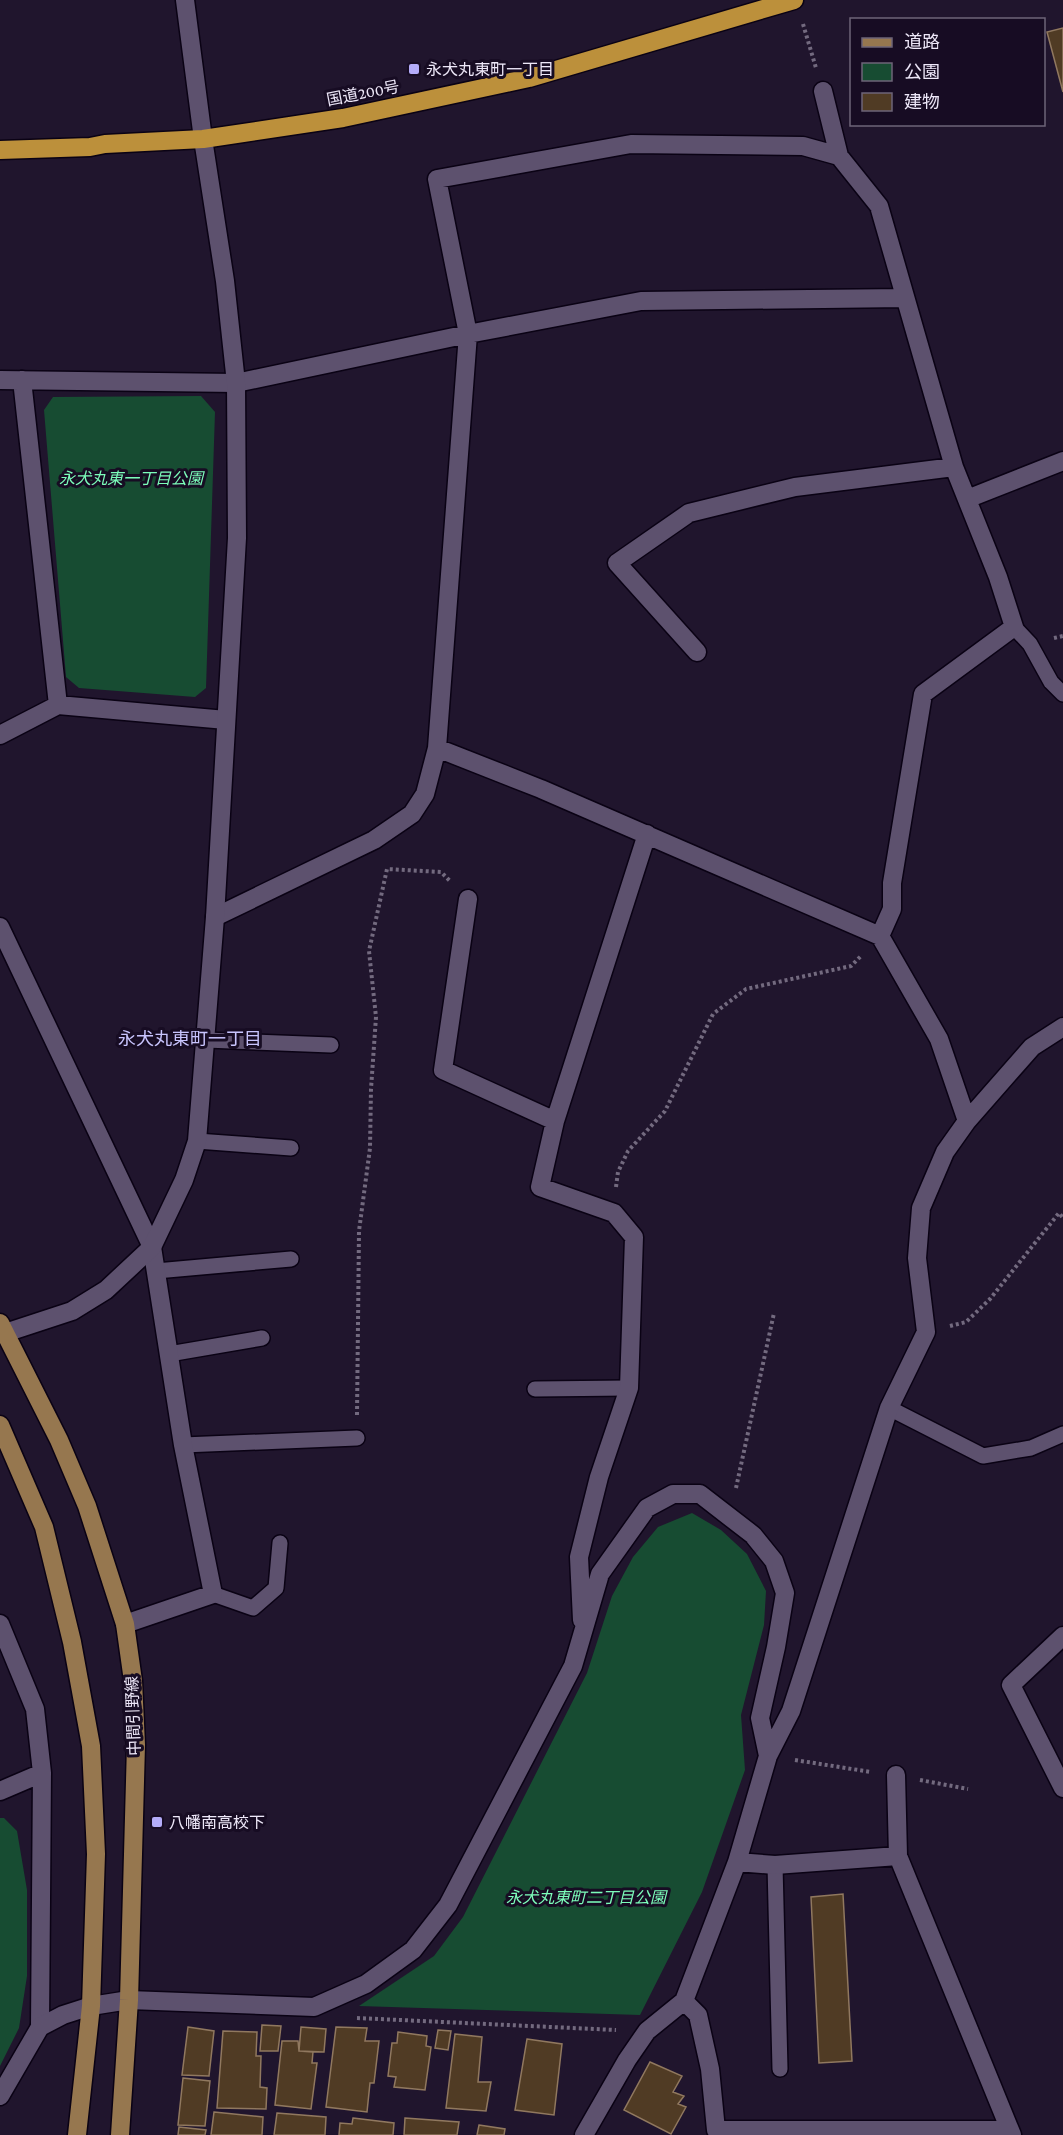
<svg xmlns="http://www.w3.org/2000/svg" width="1063" height="2135" font-family="'Crimson Pro','Noto Sans JP',serif">
	<style>
		.green { fill: #174c32 }
		.building { fill: #503b24; stroke: #90785f; stroke-width: 1.5 }
		.lines { fill: none; stroke-linecap: round; stroke-linejoin: round }
		.lane-casing { stroke: #0a0214; stroke-width: 18 }
		.street-casing { stroke: #0a0214; stroke-width: 21 }
		.secondary-casing { stroke: #0a0214; stroke-width: 21 }
		.primary-casing { stroke: #0a0214; stroke-width: 21 }
		.highway-casing { stroke: #0a0214; stroke-width: 21 }
		.path { stroke: #736a7f; stroke-width: 4; stroke-dasharray: 3 3; stroke-linecap: butt }
		.lane { stroke: #5d516e; stroke-width: 15 }
		.street { stroke: #5d516e; stroke-width: 18 }
		.secondary { stroke: #5d516e; stroke-width: 18 }
		.primary { stroke: #96774f; stroke-width: 18 }
		.highway { stroke: #bc903b; stroke-width: 18 }
		.poi-dot { fill: #b4acf9; stroke: #170c23; stroke-width: 2 }
		.labels { text-anchor: middle; dominant-baseline: central; stroke-width: 6; stroke-linejoin: round; paint-order: stroke }
		.poi-label { font-size: 16px; fill: #ede7f8; stroke: #170c23; text-anchor: start }
		.street-label { font-size: 16px; fill: #ede7f8; stroke: #170c23 }
		.park-label { font-size: 16px; font-style: italic; fill: #7cfdba; stroke: #170c23 }
		.neighbourhood-label { font-size: 18px; fill: #c8c4fd; stroke: #170c23 }
	</style>
	<rect width="100%" height="100%" fill="#20152d"/>
	<path class="green" d="M201,396L215,412L206,688L195,697L79,688L66,677L44,410L53,397Z
		M692,1513L721,1530L747,1554L766,1591L764,1625L741,1715L745,1770L702,1892L640,2015L359,2006L434,1956L463,1917L587,1673L612,1596L633,1557L658,1527Z
		M0,1818H4L17,1831L27,1890V1976L19,2028L0,2066Z"/>
	<path class="building" d="M1063,28V92L1047,32Z
		M843,1894L852,2061L819,2063L811,1897Z
		M262,2025L281,2026L278,2051H260Z
		M188,2027L214,2031L209,2076L182,2075Z
		M301,2027L326,2029L324,2052L299,2051Z
		M336,2027L367,2028L365,2041H379L374,2083H370L367,2112L326,2107Z
		M438,2030L451,2031L448,2050L435,2048Z
		M223,2031L257,2032L256,2056H261L260,2087L267,2088L266,2109L217,2108Z
		M398,2032L427,2036L426,2046L431,2047L425,2090L394,2087L396,2077L388,2076L392,2043H397Z
		M455,2034L482,2037L478,2082H491L486,2111L446,2108Z
		M527,2039L562,2044L554,2115L515,2110Z
		M282,2041H298L299,2051L313,2052L312,2063H317L311,2109L275,2105Z
		M650,2062L682,2076L673,2092L684,2096L678,2104L686,2107L671,2134L624,2110Z
		M183,2078L210,2081L205,2126L178,2125Z
		M214,2112L263,2117L262,2135H211Z
		M277,2113L326,2117L325,2135H274Z
		M353,2118L394,2123L393,2135H339L340,2123L352,2124Z
		M405,2118L459,2122L457,2135H404Z
		M479,2125L505,2129L504,2135H477Z
		M179,2127L206,2130L205,2135H178Z"/>
	<g class="lines">
		<g class="lane-casing">
			<path id="lane" d="M1014,627L1030,644L1051,682L1063,694
				M206,1040L331,1045
				M197,1141L291,1148
				M156,1271L291,1259
				M169,1354L262,1338
				M535,1389L629,1388
				M889,1408L983,1456L1031,1448L1063,1434
				M183,1445L357,1438
				M213,1594L253,1608L276,1588L280,1543
				M775,1865L780,2069"/>
		</g>
		<g class="street-casing">
			<path id="street" d="M185,0L203,139
				M0,380L236,383L468,334L641,301L905,298
				M22,380L58,705
				M967,499L1063,461
				M697,652L617,563L689,513L795,487L954,467
				M0,735L58,705L226,720
				M437,748L541,789L880,936
				M468,899L443,1070L555,1121
				M215,917L374,840L412,814L425,794L437,748L468,334L437,179L631,144L803,146L839,156
				M0,927L152,1247L183,1445L213,1594L125,1624
				M967,1121L1032,1047L1063,1027
				M582,1620L579,1557L599,1477L629,1388L634,1237L614,1213L540,1187L555,1121L647,834
				M0,1624L35,1709L42,1773L40,2027
				M1063,1636L1011,1685L1063,1788
				M896,1775L898,1856L1012,2135
				M0,1791L42,1773
				M737,1862L775,1865L898,1856
				M684,2001L737,1862L768,1756L791,1711L889,1408L926,1332L917,1258L921,1208L945,1152L967,1121L939,1039L880,936L892,909V883L923,694L1014,627L998,577L954,467L879,206L839,156L823,91
				M91,2006L129,2000L314,2007L366,1984L413,1950L448,1905L573,1666L600,1574L647,1508L673,1494H700L753,1535L774,1561L785,1593L776,1647L760,1718L768,1756
				M584,2135L627,2060L647,2031L684,2001L698,2015L710,2069L716,2130H1009"/>
		</g>
		<g class="secondary-casing">
			<path id="secondary" d="M5,1333L72,1311L106,1290L152,1247L184,1180L197,1141L215,917L237,538L236,383L225,281L203,139
				M0,2096L40,2027L63,2015L91,2006"/>
		</g>
		<g class="primary-casing">
			<path id="primary" d="M0,1323L59,1440L87,1506L125,1624L133,1681L136,1745L129,2000L120,2135
				M0,1425L44,1527L72,1642L91,1746L96,1854L91,2006L77,2135"/>
		</g>
		<g class="highway-casing">
			<path id="highway" d="M0,150L90,147L105,144L203,139L343,118L529,78L794,0"/>
		</g>
		<path class="path" d="M803,24L816,68
			M1054,638L1063,636
			M616,1187L618,1172L628,1151L665,1111L713,1014L746,989L851,966L861,956
			M950,1326L966,1322L990,1299L1059,1213L1063,1218
			M357,1415L359,1231L370,1148L371,1089L376,1017L369,951L387,869L441,872L450,881
			M736,1488L774,1313
			M795,1760L871,1772
			M920,1780L968,1789
			M357,2018L616,2030"/>
		<use href="#lane" class="lane"/>
		<use href="#street" class="street"/>
		<use href="#secondary" class="secondary"/>
		<use href="#primary" class="primary"/>
		<use href="#highway" class="highway"/>
	</g>
	<g class="poi-dot">
		<rect x="408" y="63" width="12" height="12" rx="3"/>
		<rect x="151" y="1816" width="12" height="12" rx="3"/>
	</g>
	<g class="labels">
		<g class="poi-label">
			<text x="426" y="69">永犬丸東町一丁目</text>
			<text x="169" y="1822">八幡南高校下</text>
		</g>
		<g class="street-label">
			<text transform="translate(363 93) rotate(-11)">国道200号</text>
			<text transform="translate(133 1716) rotate(-92)">中間引野線</text>
		</g>
		<g class="park-label">
			<text x="131" y="478">永犬丸東一丁目公園</text>
			<text x="586" y="1897">永犬丸東町二丁目公園</text>
		</g>
		<g class="neighbourhood-label">
			<text x="190" y="1039">永犬丸東町一丁目</text>
		</g>
	</g>
	<rect x="850" y="18" width="195" height="108" fill="#170c23" stroke="#6d6478" stroke-width="1.5"/>
	<rect x="862" y="38" width="30" height="9" fill="#96774f" stroke="#6d6478" stroke-width="1.5"/>
	<text x="904" y="48" font-size="18" fill="#ede7f8">道路</text>
	<rect x="862" y="63" width="30" height="18" fill="#174c32" stroke="#6d6478" stroke-width="1.5"/>
	<text x="904" y="78" font-size="18" fill="#ede7f8">公園</text>
	<rect x="862" y="93" width="30" height="18" fill="#503b24" stroke="#6d6478" stroke-width="1.5"/>
	<text x="904" y="108" font-size="18" fill="#ede7f8">建物</text>
</svg>
